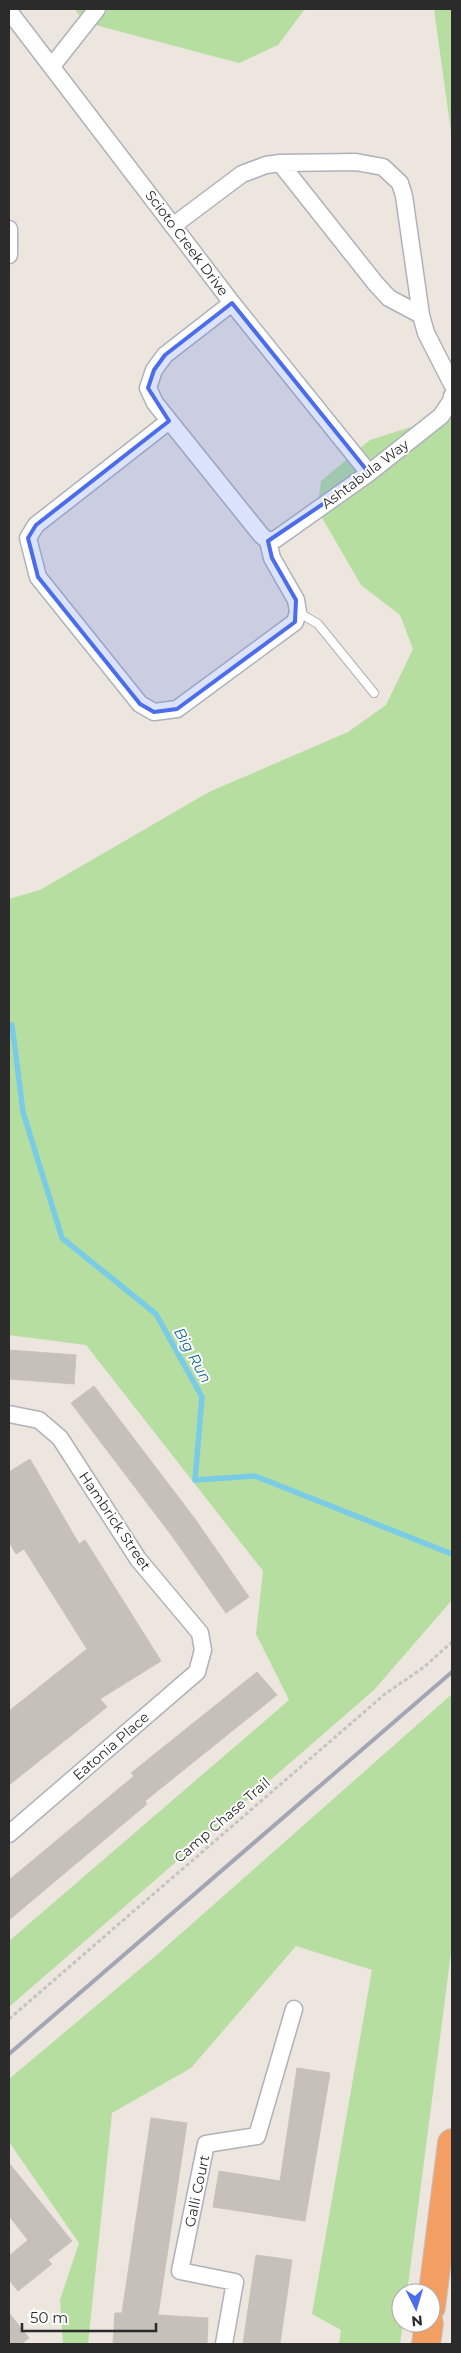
<svg xmlns="http://www.w3.org/2000/svg" width="461" height="2353" font-family="Montserrat,sans-serif">
	<style>
		.green { fill: #b6dea0 }
		.lines { fill: none; stroke-linecap: round; stroke-linejoin: round }
		.stream { stroke: #7acbe6; stroke-width: 5.5 }
		.building { fill: #c5c0ba; stroke: #c8c2b8 }
		.lane-casing { stroke: #afb1bb; stroke-width: 10 }
		.street-casing { stroke: #afb1bb; stroke-width: 19 }
		.highway-casing { stroke: #c4c4c4; stroke-width: 30 }
		.path { stroke: #c4c4c4; stroke-width: 3; stroke-dasharray: 4 2.5; stroke-linecap: butt }
		.lane { stroke: #fff; stroke-width: 8 }
		.street { stroke: #fff; stroke-width: 16 }
		.highway { stroke: #f39f63; stroke-width: 28 }
		.rail { stroke: #a2a5b4; stroke-width: 4 }
		.marked { fill: #4b6ced; fill-opacity: 0.2; stroke: #4b6ced; stroke-width: 4; stroke-linejoin: round }
		.labels { text-anchor: middle; dominant-baseline: central; stroke-width: 4; stroke-linejoin: round; paint-order: stroke }
		.street-label { font-size: 14px; fill: #2b2b2b; stroke: #fff }
		.water-label { font-size: 15px; font-style: italic; fill: #176b94; stroke: #fff }
	</style>
	<rect width="100%" height="100%" fill="#ece6df"/>
	<path class="green" d="M75,9H305L278,45L239,63L84,22Z
		M434,9H452V139Z
		M452,414V1600L374,1690L9,2007V1941L289,1700L256,1634L263,1571L86,1345L9,1335V899L40,890L209,792L348,732L386,705L413,649L400,615L361,585L317,509L321,481L370,440Z
		M452,1694V1945L407,2293H401V2323H403L400,2344H339L341,2330L312,2314L372,1970L296,1946L191,2068L112,2113L88,2344H63L60,2300L79,2243L9,2142V2079L159,1953Z"/>
	<g class="lines">
		<path class="stream" d="M9,1024L12,1025L23,1112L62,1238L156,1314L202,1397L195,1480L255,1476L452,1554"/>
	</g>
	<path class="building" d="M9,1350L76,1355L74,1384L9,1379Z
		M94,1386L195,1519L249,1597L226,1613L172,1536L71,1403Z
		M30,1459L79,1544L85,1540L161,1661L100,1699L107,1707L9,1785V1711L87,1649L24,1549L16,1554L9,1542V1472Z
		M257,1672L277,1695L145,1801L147,1804L9,1920V1880L134,1776L131,1773Z
		M297,2068L330,2073L305,2221L213,2207L219,2171L280,2181Z
		M151,2118L187,2123L158,2315L208,2318L207,2344H113L115,2313H122Z
		M9,2163L72,2241L48,2260L52,2264L18,2291L9,2280V2256L28,2240L9,2216Z
		M256,2255L292,2260L280,2344H243Z
		M9,2313L29,2338L21,2344H9Z"/>
	<g class="lines">
		<g class="lane-casing">
			<path id="lane" d="M298,612L318,624L374,693"/>
		</g>
		<g class="street-casing">
			<path id="street" d="M9,11L232,303L369,473
				M52,66L97,9
				M280,163L376,284L389,298L421,315
				M174,225L242,174L266,165L280,163L356,162L383,167L400,183L404,196L421,315L426,333L452,384
				M9,229V255
				M169,421L36,525L28,538L38,577L140,704L154,712L177,709L295,622L298,612L296,600L272,558L268,541L261,535L155,403L148,388L154,370L165,355L232,303
				M268,541L276,539L369,473L441,416L451,401L452,396
				M9,1414L39,1420L60,1438L138,1559L200,1633L203,1650L197,1672L9,1834
				M224,2344L235,2282L180,2271L206,2144L257,2136L294,2009"/>
		</g>
		<g class="highway-casing">
			<path id="highway" d="M431,2307L452,2143
				M426,2344L429,2323"/>
		</g>
		<path class="path" d="M9,2019L385,1694L424,1667L452,1642"/>
		<use href="#lane" class="lane"/>
		<use href="#street" class="street"/>
		<use href="#highway" class="highway"/>
		<path class="rail" d="M9,2054L452,1672"/>
	</g>
	<path class="marked" d="M232,303L369,473L268,541L272,558L296,600L295,622L177,709L154,712L140,704L38,577L28,538L36,525L169,421L148,388L154,370L165,355Z"/>
	<g class="labels">
		<g class="street-label">
			<text transform="translate(187 243) rotate(53)">Scioto Creek Drive</text>
			<text transform="translate(365 474) rotate(-37)">Ashtabula Way</text>
			<text transform="translate(115 1521) rotate(56)">Hambrick Street</text>
			<text transform="translate(111 1746) rotate(-41)">Eatonia Place</text>
			<text transform="translate(222 1820) rotate(-41)">Camp Chase Trail</text>
			<text transform="translate(197 2191) rotate(-78)">Galli Court</text>
		</g>
		<g class="water-label">
			<text transform="translate(193 1355) rotate(61)">Big Run</text>
		</g>
	</g>
	<rect width="461" height="2353" fill="none" stroke="#2b2b2b" stroke-width="20"/>
	<g transform="translate(416 2308) rotate(175)"><circle r="24" fill="#ffffff" stroke="#aaaaaa"/>
	<path d="M0-4L9 19L0 12L-9 19Z" fill="#4b6ced"/>
	<text y="-8" font-size="14" font-weight="bold" text-anchor="middle" fill="#2b2b2b">N</text>
	</g>
	<path d="M22 2323v8h134v-8" fill="none" stroke="#2b2b2b" stroke-width="2.5"/>
	<text x="30" y="2323" font-size="15" fill="#2b2b2b" stroke="#ffffff" stroke-width="4" paint-order="stroke">50 m</text>
</svg>
